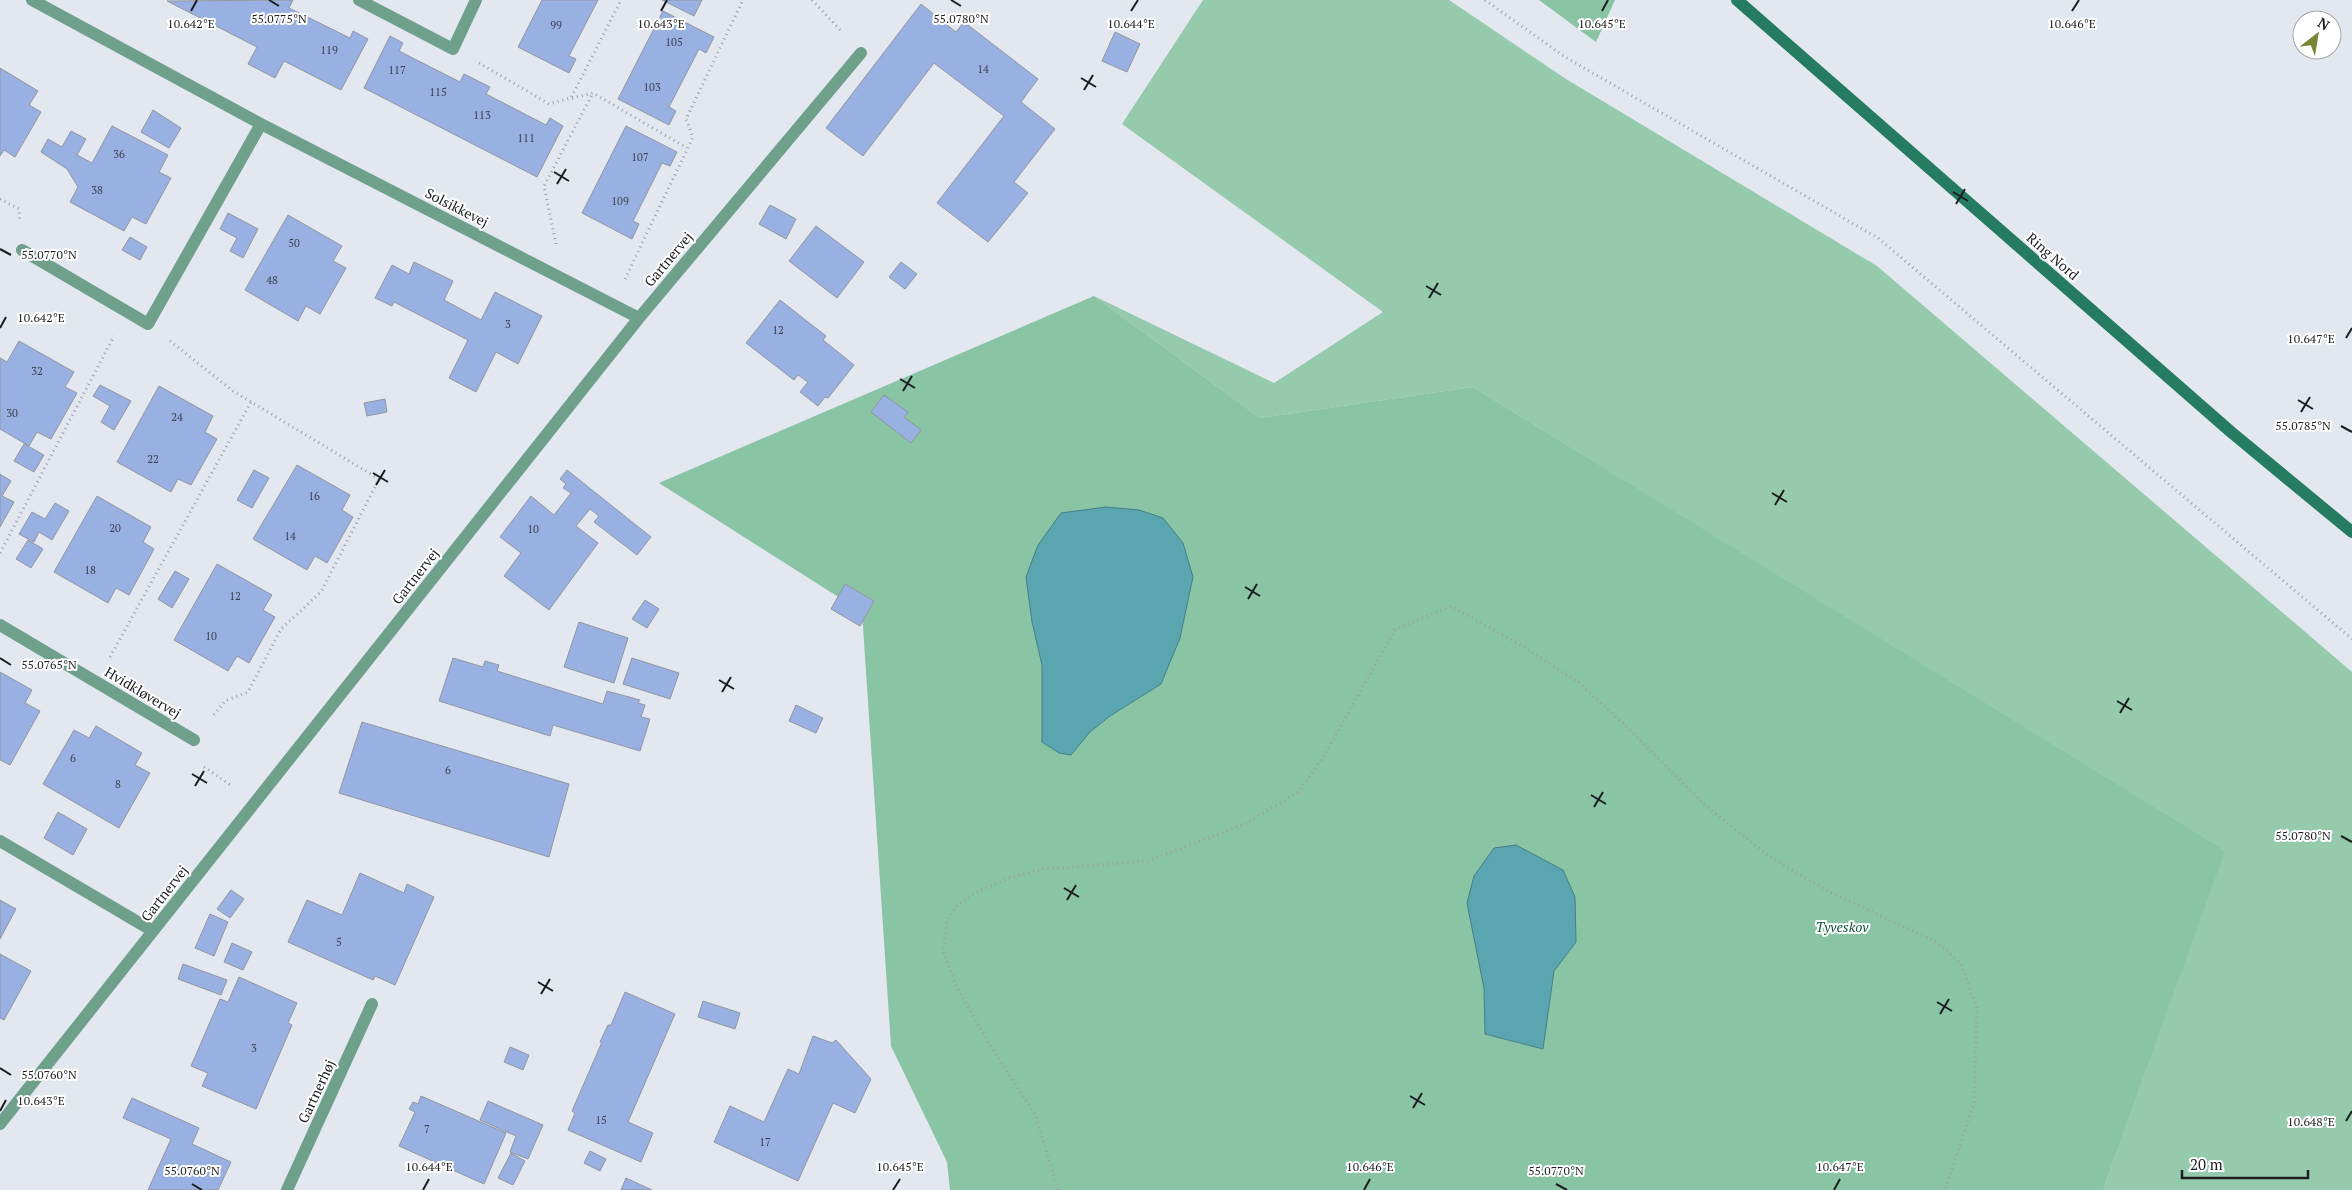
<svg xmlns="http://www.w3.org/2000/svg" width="2352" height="1190" font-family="'PT Serif',serif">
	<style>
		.green { fill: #95caac }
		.forest { fill: #89c4a4; fill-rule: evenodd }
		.water { fill: #5aa6b0; stroke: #477d85 }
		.building { fill: #99b0e2; stroke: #92969e }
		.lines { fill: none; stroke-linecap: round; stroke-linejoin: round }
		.path { stroke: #9c9fa6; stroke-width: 3; stroke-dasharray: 1 4; stroke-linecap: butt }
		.service { stroke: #6ea08c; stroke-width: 12 }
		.minor { stroke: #6ea08c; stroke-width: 12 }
		.secondary { stroke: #267c60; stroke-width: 12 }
		.ticks { fill: none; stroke: #1c1d20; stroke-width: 2 }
		.labels { text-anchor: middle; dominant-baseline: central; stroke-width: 4; stroke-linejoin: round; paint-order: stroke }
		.number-label { font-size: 11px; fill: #3b4250 }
		.street-label { font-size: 14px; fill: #1c1d20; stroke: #fff }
		.park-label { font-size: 14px; font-style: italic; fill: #0c5637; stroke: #fff }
		.ticks-label { font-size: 12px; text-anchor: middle; fill: #1c1d20; stroke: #fff; stroke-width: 4; stroke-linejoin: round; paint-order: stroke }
	</style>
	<rect width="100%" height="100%" fill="#e3e7f0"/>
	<path class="green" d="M1203,0H1449L1566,79L1877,266L2352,672V1190H2103L2224,852L1473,387L1260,418L1094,296L1274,383L1383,312L1122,124Z"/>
	<path class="forest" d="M1539,0H1615L1596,42Z
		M1094,296L1260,418L1473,387L2225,851L2103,1190H950L947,1162L891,1046L862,612L659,483ZM1186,610L1180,638L1161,684L1110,716L1090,732L1071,755L1059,753L1042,741V665L1032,622ZM1576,942L1554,971L1543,1049L1485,1034L1484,988L1480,964Z"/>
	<path class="water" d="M1106,507L1139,510L1163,518L1183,543L1193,577L1180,638L1161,684L1110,716L1090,732L1071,755L1059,753L1042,742V665L1032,622L1026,577L1038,545L1061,513Z
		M1516,845L1563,870L1575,897L1576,942L1554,971L1543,1049L1485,1034L1484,988L1467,903L1474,876L1494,848Z"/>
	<path class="building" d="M293,0L289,8L350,38L353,31L368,39L341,90L284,61L275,78L248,64L257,47L167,1Z
		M542,0H598L569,56L576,59L569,73L518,47Z
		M662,0H702L694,16Z
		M921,4L956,32L964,22L1038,79L1021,102L1055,129L1014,182L1028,193L988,242L937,203L1004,116L934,63L863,156L826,128Z
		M663,11L714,37L706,53L699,49L669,107L676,111L669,125L618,99Z
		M1115,32L1140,44L1127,72L1102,61Z
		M390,36L403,43L399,51L460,82L464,74L490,87L486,94L546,125L550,118L563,126L537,177L364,88Z
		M0,68L38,91L29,105L41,112L15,157L4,150L0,156Z
		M153,110L181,128L169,148L141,132Z
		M112,126L168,155L159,172L171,178L146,224L132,217L124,231L70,202L78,187L67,169L41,152L48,139L62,147L71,131L86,139L77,155L92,163Z
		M626,126L677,152L670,166L662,163L633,221L639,224L632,239L582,213Z
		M770,205L796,219L786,239L759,224Z
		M228,213L258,229L243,258L230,251L237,238L220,229Z
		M288,215L342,246L333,261L346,268L320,314L306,306L298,321L245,290Z
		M816,226L864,262L837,298L789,261Z
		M130,237L147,247L140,260L122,250Z
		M414,262L453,281L444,300L481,320L495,292L542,316L518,364L496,352L476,392L449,378L468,340L394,302L392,306L375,298L392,265L409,274Z
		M901,262L917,274L905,289L889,277Z
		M780,300L826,336L823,340L854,365L828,398L825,397L818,406L800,392L808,382L798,375L794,380L746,343Z
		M19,341L74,372L65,387L77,393L51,439L37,432L29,446L0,429V358L7,362Z
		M100,385L131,401L114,430L101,422L110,406L93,396Z
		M159,386L213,416L205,432L217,439L191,485L178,479L171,492L117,462Z
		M884,395L908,412L904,417L921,430L911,443L871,412Z
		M385,399L387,412L367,416L364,403Z
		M24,444L44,455L34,472L14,461Z
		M297,465L350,495L342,510L353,517L327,563L315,556L307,570L253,539Z
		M254,470L269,478L252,508L237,500Z
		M567,470L651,537L637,555L594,522L599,516L590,509L576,526L598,543L549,610L504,576L521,553L500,537L531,496L554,515L571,493L563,488L566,484L560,479Z
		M0,474L11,481L2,496L14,502L0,527Z
		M97,496L151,527L143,542L154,549L129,595L116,588L108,603L54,572Z
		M55,503L69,511L52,540L39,532L34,542L19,534L32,512L45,519Z
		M28,540L43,549L31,568L16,559Z
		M217,564L272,595L263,610L275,617L249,663L237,656L228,671L174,640Z
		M175,571L189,579L172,608L158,599Z
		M845,584L874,601L860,626L831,609Z
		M645,600L659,609L647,628L632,619Z
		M579,622L628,638L614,683L564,667Z
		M453,658L483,667L485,661L499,665L497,671L603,704L607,691L640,700L638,703L645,705L641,717L650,719L640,751L553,725L550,736L439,701Z
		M632,658L679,673L670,699L623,684Z
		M0,672L32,690L25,703L40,711L10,765L0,760Z
		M796,705L823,718L816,733L789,721Z
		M362,722L569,784L549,857L339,793Z
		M96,726L142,753L135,765L150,773L119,828L43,784L74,730L89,738Z
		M58,812L87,829L73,855L44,838Z
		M360,873L404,893L407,884L434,897L395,985L375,976L373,980L288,942L307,900L342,915Z
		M231,890L244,899L230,918L217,909Z
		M0,900L16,909L0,939Z
		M210,914L228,922L214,956L195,948Z
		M232,943L252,952L243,970L224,962Z
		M0,954L31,971L4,1020L0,1018Z
		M183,964L227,980L221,995L178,979Z
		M239,977L297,1003L288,1023L292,1025L256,1109L202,1086L208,1073L191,1066L220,999L228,1002Z
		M625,992L675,1014L628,1122L653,1133L641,1162L568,1130L575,1113L572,1111L602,1042H600L608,1025H611Z
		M703,1001L740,1013L735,1029L698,1017Z
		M813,1036L832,1043L836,1040L871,1079L855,1113L833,1103L798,1181L714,1142L730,1106L764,1122L788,1069L799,1074Z
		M510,1047L529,1055L523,1070L504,1062Z
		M421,1096L506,1133L484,1184L399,1146L415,1112L409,1109L413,1102L418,1104Z
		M132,1098L199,1128L192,1144L231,1162L218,1190H148L171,1139L123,1118Z
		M488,1101L543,1125L528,1159L510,1152L516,1136L480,1120Z
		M590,1151L606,1159L600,1171L584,1163Z
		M511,1153L525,1161L513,1185L498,1178Z
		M626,1178L652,1190H621Z"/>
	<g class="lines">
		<path class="path" d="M812,0L842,32
			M1485,0L1565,57L1878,238L2352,639
			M479,63L549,104L571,98L621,0
			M572,98L593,93L687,148
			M0,199L19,209L20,222
			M556,244L544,186L593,93
			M625,279L693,137L686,119L743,0
			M170,341L233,391L379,479L321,592L281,629L248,692L225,701L212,717
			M0,553L114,336
			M110,657L251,402
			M204,767L232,786
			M1058,1190L1035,1114L993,1050L958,990L943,952L947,921L958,904L979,891L1009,878L1043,869L1148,861L1245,824L1297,793L1324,756L1395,630L1451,606L1519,644L1579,683L1626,726L1707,807L1769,856L1826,890L1938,943L1961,964L1977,1008L1974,1103L1945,1190"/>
		<path class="service" d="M359,0L453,49L476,0"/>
		<path class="minor" d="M32,0L261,124L639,318
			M22,250L148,324L261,124
			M0,625L194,740
			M0,841L153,931
			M0,1124L639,318L861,53
			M287,1190L372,1004"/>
		<path class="secondary" d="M1737,0L2231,432L2352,532"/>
	</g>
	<path class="ticks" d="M269,0L279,6M951,0L961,6M191,11L197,0M661,11L667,0M1131,11L1138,0M1602,11L1608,0M2072,11L2079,0M1081,78L1096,87M1084,90L1093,75M554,172L569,181M557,184L566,169M1953,192L1968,201M1956,204L1965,189M0,249L11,255M1426,286L1441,295M1429,298L1438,283M0,328L6,317M2346,338L2352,328M900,379L915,388M903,391L912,376M2298,400L2313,409M2301,412L2310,397M2341,426L2352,432M373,473L388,482M376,485L385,470M1772,493L1787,502M1775,505L1784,490M1245,587L1260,596M1248,599L1257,584M0,658L11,665M719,680L734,689M722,692L731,677M2117,701L2132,710M2120,713L2129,698M192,774L207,783M195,786L204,771M1591,795L1606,804M1594,807L1603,792M2341,836L2352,842M1064,888L1079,897M1067,900L1076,885M538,982L553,991M541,994L550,979M1937,1002L1952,1011M1940,1014L1949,999M0,1068L11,1075M1410,1096L1425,1105M1413,1108L1422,1093M0,1111L6,1100M2346,1121L2352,1111M192,1184L202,1190M1556,1184L1567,1190M423,1190L429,1179M893,1190L900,1179M1364,1190L1370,1179M1834,1190L1840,1179"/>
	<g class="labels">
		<g class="number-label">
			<text x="556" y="25">99</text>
			<text x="674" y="42">105</text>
			<text x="329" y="50">119</text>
			<text x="983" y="69">14</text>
			<text x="397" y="70">117</text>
			<text x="652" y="87">103</text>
			<text x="438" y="92">115</text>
			<text x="482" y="115">113</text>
			<text x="526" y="138">111</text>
			<text x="119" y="154">36</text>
			<text x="640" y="157">107</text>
			<text x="97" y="190">38</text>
			<text x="620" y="201">109</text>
			<text x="294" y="243">50</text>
			<text x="272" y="280">48</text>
			<text x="508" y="324">3</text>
			<text x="778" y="330">12</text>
			<text x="37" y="371">32</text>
			<text x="12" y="413">30</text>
			<text x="177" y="417">24</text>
			<text x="153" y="459">22</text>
			<text x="314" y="496">16</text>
			<text x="115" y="528">20</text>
			<text x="533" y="529">10</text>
			<text x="290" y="536">14</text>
			<text x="90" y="570">18</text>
			<text x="235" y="596">12</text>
			<text x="211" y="636">10</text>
			<text x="73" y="758">6</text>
			<text x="448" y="770">6</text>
			<text x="118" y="784">8</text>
			<text x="339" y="942">5</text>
			<text x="254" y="1048">3</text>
			<text x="601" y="1120">15</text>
			<text x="427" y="1129">7</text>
			<text x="765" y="1142">17</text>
		</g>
		<g class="street-label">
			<text transform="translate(457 207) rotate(27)">Solsikkevej</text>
			<text transform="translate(2053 256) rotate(41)">Ring Nord</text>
			<text transform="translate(668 259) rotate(-50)">Gartnervej</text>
			<text transform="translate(415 576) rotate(-52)">Gartnervej</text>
			<text transform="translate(143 692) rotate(31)">Hvidkløvervej</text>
			<text transform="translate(164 893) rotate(-52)">Gartnervej</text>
			<text transform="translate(316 1091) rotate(-65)">Gartnerhøj</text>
		</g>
		<g class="park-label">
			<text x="1842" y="926">Tyveskov</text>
		</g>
	</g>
	<g class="ticks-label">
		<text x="279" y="23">55.0775°N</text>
		<text x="961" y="23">55.0780°N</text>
		<text x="191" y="28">10.642°E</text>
		<text x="661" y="28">10.643°E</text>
		<text x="1131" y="28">10.644°E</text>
		<text x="1602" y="28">10.645°E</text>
		<text x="2072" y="28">10.646°E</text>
		<text x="49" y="259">55.0770°N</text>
		<text x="41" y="322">10.642°E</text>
		<text x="2311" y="343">10.647°E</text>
		<text x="2303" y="430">55.0785°N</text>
		<text x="49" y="669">55.0765°N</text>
		<text x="2303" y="840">55.0780°N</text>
		<text x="49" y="1079">55.0760°N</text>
		<text x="41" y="1105">10.643°E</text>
		<text x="2311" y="1126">10.648°E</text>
		<text x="429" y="1171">10.644°E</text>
		<text x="900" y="1171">10.645°E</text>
		<text x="1370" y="1171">10.646°E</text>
		<text x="1840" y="1171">10.647°E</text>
		<text x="192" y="1175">55.0760°N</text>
		<text x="1556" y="1175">55.0770°N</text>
	</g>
	<g transform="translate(2317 35) rotate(31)"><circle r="24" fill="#ffffff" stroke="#a4a5a6"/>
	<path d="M0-4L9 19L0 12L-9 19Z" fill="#768635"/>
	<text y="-8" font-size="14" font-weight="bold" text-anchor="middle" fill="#1c1d20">N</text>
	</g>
	<path d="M2182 1170v8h126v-8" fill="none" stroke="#1c1d20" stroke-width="2.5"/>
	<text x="2190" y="1170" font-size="15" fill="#1c1d20" stroke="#ffffff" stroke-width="4" paint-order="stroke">20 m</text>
</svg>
